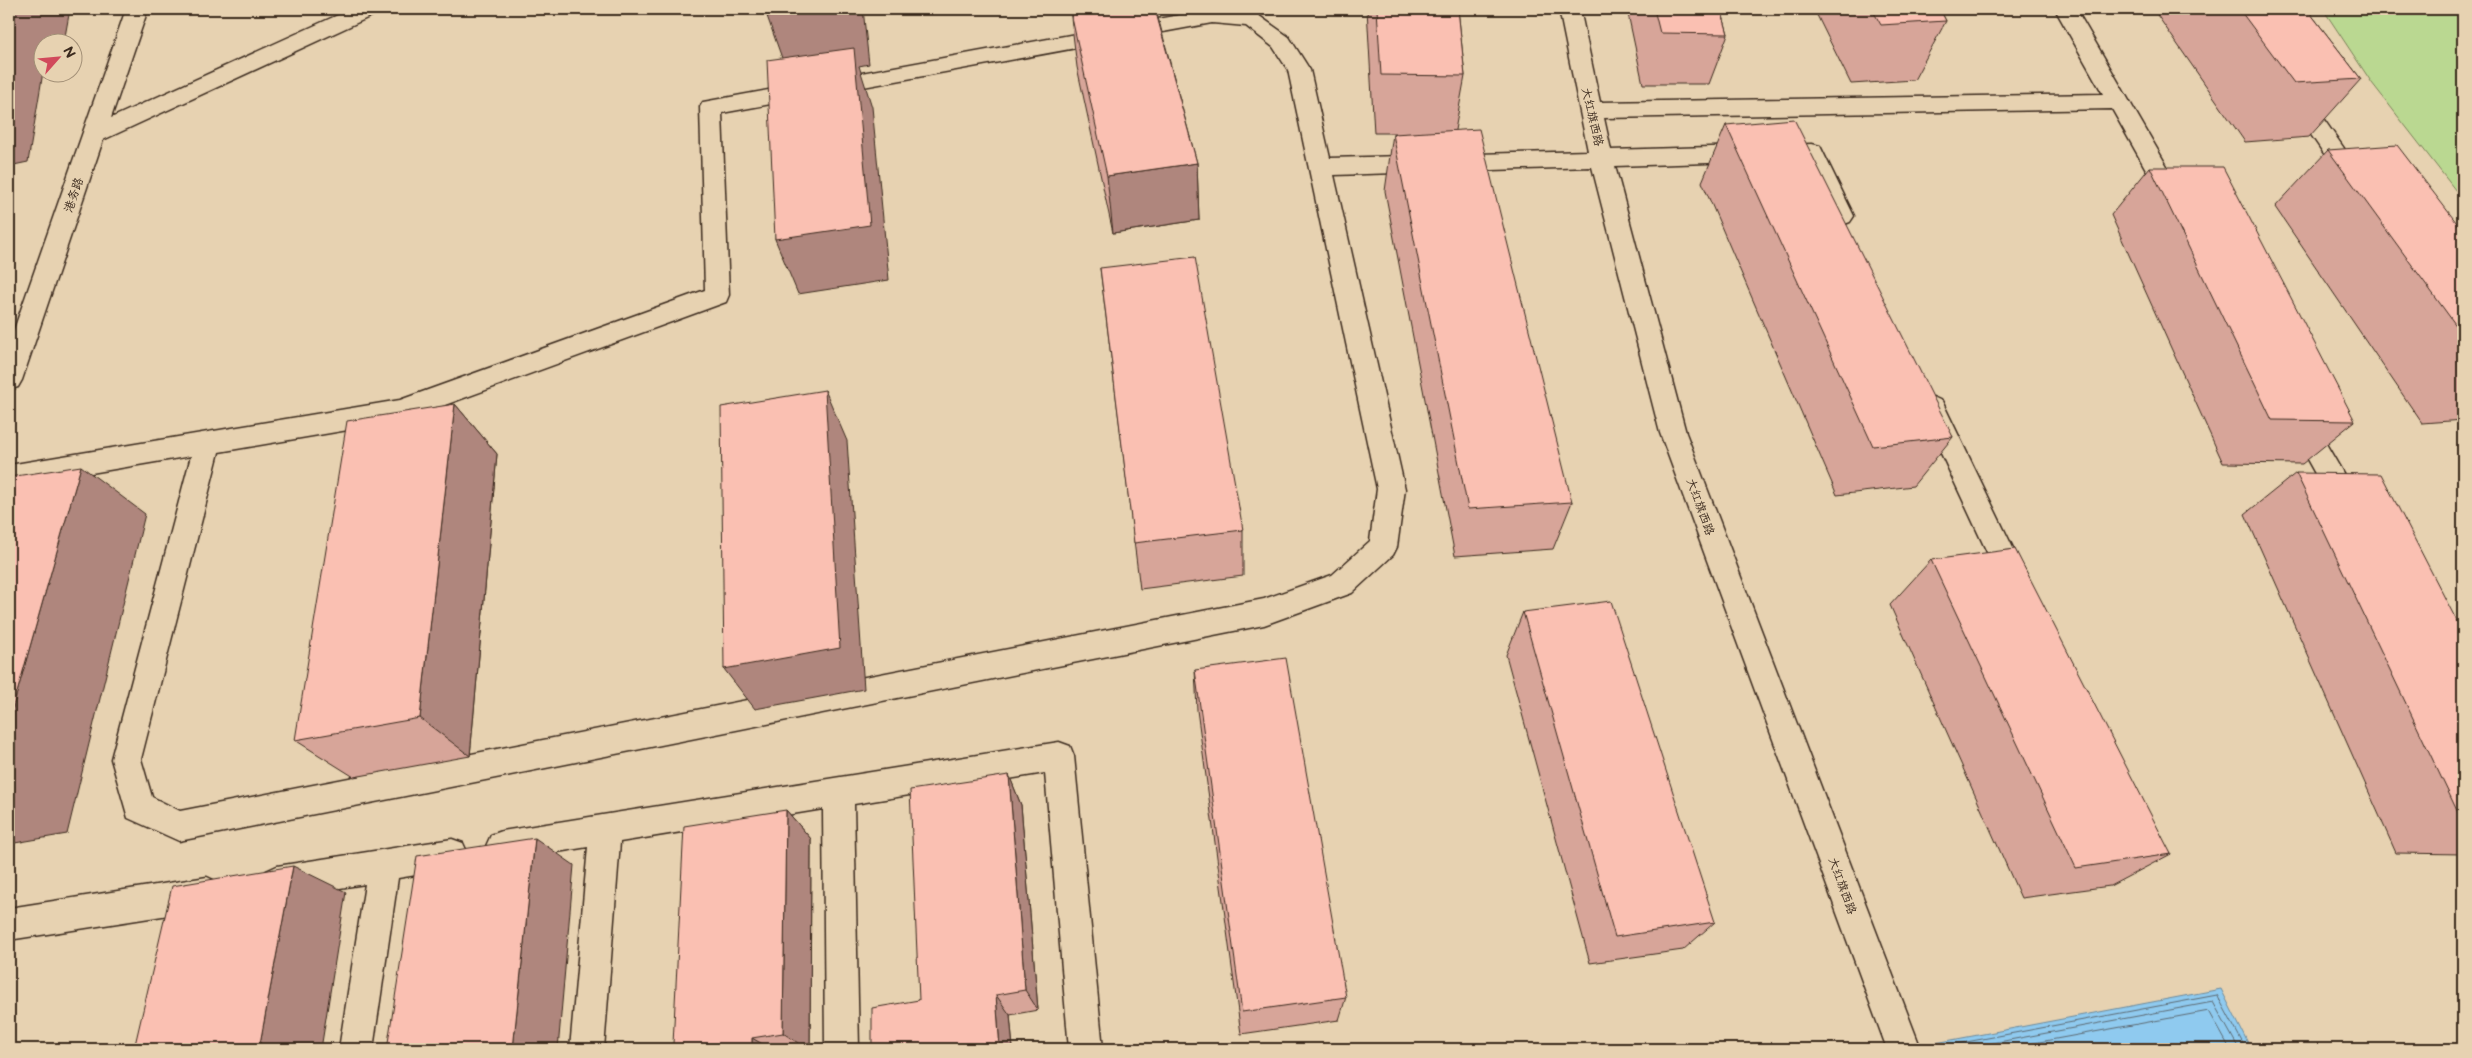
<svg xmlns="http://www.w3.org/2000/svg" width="2472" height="1058" font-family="'Balsamiq Sans','LXGW WenKai TC',sans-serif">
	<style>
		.green { fill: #bad891; stroke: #7a8158 }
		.water { fill: #8fcaef; stroke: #6d8a9b }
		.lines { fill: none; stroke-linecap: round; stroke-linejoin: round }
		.shore { stroke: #5d6a72; stroke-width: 1 }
		.minor-casing { stroke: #3b2a1e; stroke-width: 3 }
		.minor { fill: #e7d2b1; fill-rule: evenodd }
		.wall { fill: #d7a599; stroke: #3b2a1e }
		.shaded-wall { fill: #af867d; stroke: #3b2a1e }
		.building { fill: #fac0b2; stroke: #3b2a1e }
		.labels { text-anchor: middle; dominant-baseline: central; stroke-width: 4.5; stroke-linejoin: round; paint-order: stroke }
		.street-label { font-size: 12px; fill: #3b2a1e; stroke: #e7d2b1 }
	</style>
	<rect width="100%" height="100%" fill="#e7d2b1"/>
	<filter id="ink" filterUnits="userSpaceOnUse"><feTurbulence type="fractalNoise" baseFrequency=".02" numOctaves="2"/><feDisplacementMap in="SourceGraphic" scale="10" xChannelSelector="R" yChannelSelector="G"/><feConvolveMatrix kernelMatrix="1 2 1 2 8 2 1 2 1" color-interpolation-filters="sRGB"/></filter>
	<g filter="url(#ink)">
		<path class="green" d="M2323,9H2463V200L2372,83Z"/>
		<path class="water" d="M2221,989L2251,1049H1904Z"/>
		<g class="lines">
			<path class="shore" d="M1929,1049L2217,995L2246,1049
				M1961,1049L2213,1002L2239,1049
				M2001,1049L2209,1011L2230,1049"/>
			<g class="minor-casing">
				<path id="minor" d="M126,9H148L111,118L351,9H380L376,14L103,140L22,380L18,387L9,390V344Z
					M1212,9L1258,15L1289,37L1310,70L1330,158L1588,151L1559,9H1580L1600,102L2103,94L2055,9H2076L2186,199L2182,205L2174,208L2166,205L2112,109L1604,118L1611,150L1812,144L1820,146L1854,216L1850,222L1842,225L1834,222L1804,160L1615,166L1686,433L1921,1049H1887L1660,433L1592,167L1334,175L1405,489L1397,547L1393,555L1352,593L1264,625L179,841L128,818L111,759L191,456L9,487V465L400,400L705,290L700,107L703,102ZM1212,23L1246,26L1273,47L1288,70L1377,489L1370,541L1332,575L1264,599L180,811L152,797L141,759L219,452L401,421L726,302L729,295L722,113Z
					M2296,88L2304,91L2362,174L2366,180L2362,186L2354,188L2346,186L2288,101L2285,96L2288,91Z
					M1933,397L1942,401L2026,575L2030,584L2026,593L2016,596L2006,593L1920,408L1924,401Z
					M2298,408L2307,411L2357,497L2361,505L2357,513L2347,517L2337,513L2289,427L2285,419L2289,411Z
					M1059,742L1070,746L1074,756L1103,1049H1069L1045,773L854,804L859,1049H825L823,809L620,842L604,1049H570L588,847L502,861L491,857L486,846L491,835L502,831Z
					M452,839L463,843L468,854L463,865L452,869L398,878L373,1049H339L365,884L277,898L266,893L261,882L266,871L277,866Z
					M207,877L218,882L223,893L218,904L207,909L9,940V908Z"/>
			</g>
			<use href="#minor" class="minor"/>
		</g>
		<path class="wall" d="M1070,9H1159L1156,10L1197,163L1199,220L1113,233L1077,67Z
			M1367,9H1458L1465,76L1455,130L1572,502L1553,549L1455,556L1385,191L1393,134L1396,133H1374Z
			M1627,9H1721L1728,34L1709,84H1643Z
			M1814,9H1940L1946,21L1914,80L1851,84Z
			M2153,9H2307L2361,79L2309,137L2245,142Z
			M1726,125L1953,437L1913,486L1837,495L1702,182Z
			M2328,150L2463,231V420L2422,423L2275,207Z
			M2150,167L2355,421L2302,464L2223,463L2111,215Z
			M1100,268L1243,530V576L1140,589Z
			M455,404L497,454L470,756L354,777L295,740Z
			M2296,473L2463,633V854L2396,853L2245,514Z
			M1931,560L2171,854L2110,886L2021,898L1890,605Z
			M1523,612L1715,922L1683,950L1590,963L1506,655Z
			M1195,670L1346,997L1339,1020L1241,1034L1197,710Z
			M1009,775L1021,805L1038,1010L1010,1015L1013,1049H872L919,1000Z
			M786,810L811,839L810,1049H636L673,1044Z"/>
		<path class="shaded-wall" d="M15,9H70L64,42H42L43,72L28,162L9,166V18Z
			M824,9H863L869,64L859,66L872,107L889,280L798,294L775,239L788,75L767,16Z
			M1197,163L1199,220L1113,233L1107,176Z
			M825,390L847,441L864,689L755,709L724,669Z
			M455,404L497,454L470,756L420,718Z
			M81,466L145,514L67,834L9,844V721Z
			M1009,775L1021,805L1038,1010L1025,990Z
			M786,810L811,839L810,1049H807L783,1033Z
			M535,838L574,865L558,1049H513Z
			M293,866L346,892L321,1049H259Z
			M996,995L1010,1015L1013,1049H1000Z
			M752,1038L771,1049H752Z"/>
		<path class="building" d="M9,9H15L13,17L9,18Z
			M766,9H824L767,16Z
			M1070,9H1155L1197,163L1107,176Z
			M1377,9H1458L1465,76L1381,75Z
			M1654,9H1721L1728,34L1660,33Z
			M1872,9H1940L1946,21L1881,25Z
			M2239,9H2307L2361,79L2294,83Z
			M854,48L870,225L775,239L767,60Z
			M1794,119L1953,437L1873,446L1726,125Z
			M1479,129L1572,502L1468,509L1393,134Z
			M2397,145L2463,231V335L2328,150Z
			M2150,167H2223L2355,421L2272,420Z
			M1195,257L1243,530L1134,543L1100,268Z
			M825,390L840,648L724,669L721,407Z
			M455,404L420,718L295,740L347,421Z
			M81,466L9,721V477Z
			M2296,473L2381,474L2463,633V823Z
			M2015,549L2171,854L2076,868L1931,560Z
			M1611,601L1715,922L1615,937L1523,612Z
			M1286,658L1346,997L1242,1012L1195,670Z
			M1009,775L1025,990L996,995L1000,1049H872V1008L919,1000L910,790Z
			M786,810L783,1033L752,1038V1049H636L673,1044L684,826Z
			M535,838L513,1049H387L417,856Z
			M293,866L259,1049H134L172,886Z"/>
	</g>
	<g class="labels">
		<g class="street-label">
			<text transform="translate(1592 117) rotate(77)">大红旗西路</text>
			<text transform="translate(74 195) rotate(-71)">港务路</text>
			<text transform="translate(1700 507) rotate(70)">大红旗西路</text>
			<text transform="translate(1842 886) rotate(70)">大红旗西路</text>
		</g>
	</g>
	<rect width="2472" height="1058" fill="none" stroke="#e7d2b1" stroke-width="30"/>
	<rect x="15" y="15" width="2442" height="1028" fill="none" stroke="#3b2a1e" stroke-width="2" filter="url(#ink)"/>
	<g transform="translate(58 58) rotate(63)"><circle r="24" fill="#e7d2b1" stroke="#a28f76"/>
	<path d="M0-4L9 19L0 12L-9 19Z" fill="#d1495b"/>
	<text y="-8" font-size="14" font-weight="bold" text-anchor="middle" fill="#3b2a1e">N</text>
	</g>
</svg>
